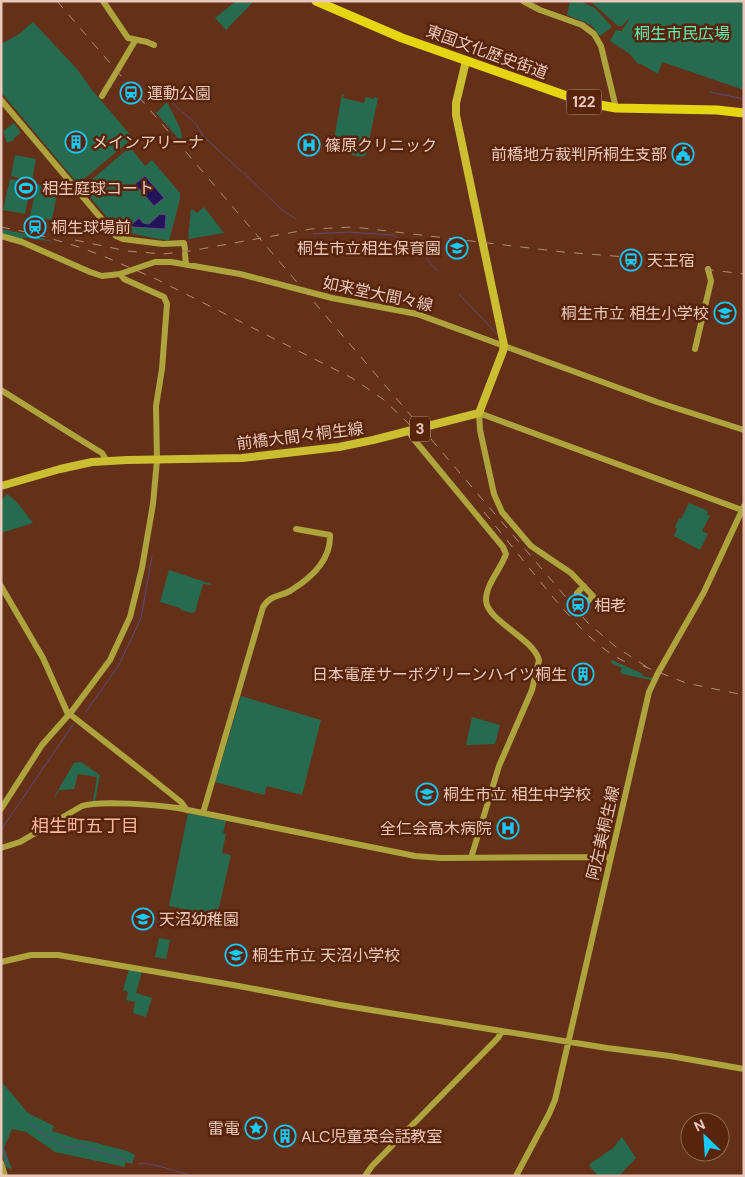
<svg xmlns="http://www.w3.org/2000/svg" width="745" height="1177" font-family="'DM Sans','Noto Sans JP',sans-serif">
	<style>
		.green { fill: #266b50 }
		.water { fill: #22135b; stroke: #5e4a78 }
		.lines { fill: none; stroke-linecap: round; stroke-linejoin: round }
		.stream { stroke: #5e4a78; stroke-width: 1 }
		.secondary { stroke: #ada43e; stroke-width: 6 }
		.primary { stroke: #cbbe30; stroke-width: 8 }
		.highway { stroke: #e6d611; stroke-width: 9 }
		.rail { stroke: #b38a78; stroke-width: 1; stroke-dasharray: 9 9; stroke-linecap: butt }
		.labels { text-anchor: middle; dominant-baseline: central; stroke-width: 5; stroke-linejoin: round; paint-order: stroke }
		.shield { fill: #58250c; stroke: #be9887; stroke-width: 1 }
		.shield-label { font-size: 15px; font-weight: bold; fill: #eac9bc }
		.park-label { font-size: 16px; fill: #60f2b9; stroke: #58250c }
		.street-label { font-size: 16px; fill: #eac9bc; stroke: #58250c }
		.poi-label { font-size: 16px; fill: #eac9bc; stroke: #58250c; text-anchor: start }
		.neighbourhood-label { font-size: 18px; fill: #fab99e; stroke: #58250c }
	</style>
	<rect width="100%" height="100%" fill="#643018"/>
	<path class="green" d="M236,1H246L248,3L250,1L252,3L226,30L215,18Z
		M570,1H583L584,3L595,8L612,27L600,36L591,25L567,15Z
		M590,1H744V90L662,62L658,74L641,64H638L630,54L610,41L616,30L622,31L631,16L622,26H618Z
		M33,22L77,69L92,90L133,138L78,184L1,92V44L19,34Z
		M342,94H344L343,98L364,103L366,97L374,99L375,97L378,98L366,155L362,157L332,151Z
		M167,102L180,128L184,145L156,113Z
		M14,123L21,133L14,138V140L7,143L3,131Z
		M130,147L145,166L152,160L180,193V199L169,241L119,231L82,188Z
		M15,155L36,159L32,181L11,176Z
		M10,179L31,183L25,214L3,210Z
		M37,184L58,189L52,220L30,216Z
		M204,207L224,233L188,239L191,209L197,213Z
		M1,229L35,236L54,242L23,237L22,240L1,234Z
		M7,494L17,502L33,523L1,533V501Z
		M689,503L708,511L707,514L710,516L702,531L708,534L700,550L674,536L677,529L675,527L679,518L681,519Z
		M169,570L211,584V585L203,584L195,612L192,613L181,610L180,608L160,602Z
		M612,660L643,674L642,676L653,678L651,680L622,674L620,672L622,668L611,663Z
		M241,696L321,720L302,795L267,786L264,795L215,782Z
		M472,717L500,725L495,744L466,745Z
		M81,762L100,775L95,801H93L97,777L78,774L74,789L59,790L55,797H54L74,763Z
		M188,813L226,821L223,833L226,834L222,853L231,855L217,916L169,906Z
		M159,938L170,940L166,959L155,957Z
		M129,969L142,972L136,993L152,998L146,1017L133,1013L135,1002L126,1000L128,992L123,990Z
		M1,1081L28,1113L54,1126L52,1131L80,1140L89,1141L127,1151L135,1155L132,1164L125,1162V1167L55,1152L26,1132L12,1129L4,1148L12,1169C8,1168 7,1168 5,1165C0,1152 1,1099 1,1081Z
		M622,1137L636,1158L619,1176H598L589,1166L591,1163L613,1148Z"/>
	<path class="water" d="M145,176L164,198L154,206L135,184Z
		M160,214L166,215L165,229L133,227L131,225L139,218L143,223L149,224Z"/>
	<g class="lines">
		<path class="stream" d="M710,92L744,99
			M171,102L180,110
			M183,112L197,125L204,137L242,172
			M244,173L281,209L296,219
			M313,234L348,232L393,235L411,246
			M414,248L424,255L437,271
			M459,294L498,335
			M85,713L119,665L141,618L152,556
			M1,830L74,723
			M29,1122L36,1130L66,1148L80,1145L132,1162
			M1,1144L8,1165
			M138,1164C152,1161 180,1174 196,1176"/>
		<path class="secondary" d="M103,1L128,38L147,42L154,45
			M523,1L540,10L582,25L594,34L601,46L616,108
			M102,96L135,41
			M1,100L116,236L123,239L163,244L184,243L185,249
			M1,236L22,242L90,272L102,276L120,274L155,262H171L240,274L332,298L417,314L657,402L744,430
			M185,254L186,264
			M695,349L711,281L708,269
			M1,390L84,442L102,453L107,461
			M409,431L412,437L503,547L506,554C501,569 486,584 486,600C486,620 533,638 539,660L532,690L499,766L471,858
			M1,586L43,658L67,712L146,774L181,802L187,810
			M584,586L577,593L586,603L593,596L571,573L531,546L502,512L494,494L480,430L479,413L742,510
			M1,809L42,745L72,711L110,660L130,617L142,568L153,504L157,460L156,406L162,369L167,304L164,297L124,279L120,274
			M203,813L263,607C270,595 279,597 290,591C310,579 331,560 330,535L296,529
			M1,848L20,842L82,806C100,800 157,805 178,808L415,856L441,858L611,857
			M1,962L31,955H58L233,985L340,1005L607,1048L670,1056L744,1069
			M1,1163L5,1176
			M365,1176L372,1166L498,1038L502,1031
			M516,1176L549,1114L555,1100L649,692L658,673L704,592L744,506"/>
		<path class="primary" d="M1,486L60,469L92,462L127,460L242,458L339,447L373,440L479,413L503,351L504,345L456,115V103L466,61"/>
		<path class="highway" d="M316,1L402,38L584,102L616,108L717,110L744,113"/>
		<path class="rail" d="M57,1L588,623L616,647L650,669
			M1,227L36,234L79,247L103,256L156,279L352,378L383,399L413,428
			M75,240L127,251L163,254L190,251L311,229L354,227L563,252L626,257L694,268
			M687,267L744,274
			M484,512C507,540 529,568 552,596C575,622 597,650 630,664
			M643,666L686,683L744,695"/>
	</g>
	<defs>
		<g id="station-ring" transform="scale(1.125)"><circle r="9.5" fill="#58250c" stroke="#16cafb" stroke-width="1.5"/><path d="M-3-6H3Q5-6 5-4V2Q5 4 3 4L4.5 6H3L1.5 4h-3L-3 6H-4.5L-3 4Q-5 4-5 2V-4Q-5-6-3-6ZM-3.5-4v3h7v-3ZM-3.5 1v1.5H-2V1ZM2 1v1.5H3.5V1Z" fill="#16cafb"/></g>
		<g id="building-ring" transform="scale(1.125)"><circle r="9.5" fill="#58250c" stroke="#16cafb" stroke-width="1.5"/><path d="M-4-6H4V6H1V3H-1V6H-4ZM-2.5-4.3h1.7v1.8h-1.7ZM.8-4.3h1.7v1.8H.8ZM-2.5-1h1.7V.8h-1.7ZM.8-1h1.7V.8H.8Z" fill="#16cafb"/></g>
		<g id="hospital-ring" transform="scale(1.125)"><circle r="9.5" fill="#58250c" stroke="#16cafb" stroke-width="1.5"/><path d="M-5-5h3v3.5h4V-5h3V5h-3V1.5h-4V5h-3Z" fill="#16cafb"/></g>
		<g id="civic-ring" transform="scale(1.125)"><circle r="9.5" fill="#58250c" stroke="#16cafb" stroke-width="1.5"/><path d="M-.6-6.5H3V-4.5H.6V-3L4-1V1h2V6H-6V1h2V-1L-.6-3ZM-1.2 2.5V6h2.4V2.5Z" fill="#16cafb"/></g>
		<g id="stadium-ring" transform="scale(1.125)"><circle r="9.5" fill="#58250c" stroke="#16cafb" stroke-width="1.5"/><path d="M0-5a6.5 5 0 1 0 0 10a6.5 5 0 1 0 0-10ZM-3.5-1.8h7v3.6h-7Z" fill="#16cafb"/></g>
		<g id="school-ring" transform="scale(1.125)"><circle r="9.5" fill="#58250c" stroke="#16cafb" stroke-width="1.5"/><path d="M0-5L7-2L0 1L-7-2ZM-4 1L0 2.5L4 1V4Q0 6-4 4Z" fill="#16cafb"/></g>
		<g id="sight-ring" transform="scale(1.125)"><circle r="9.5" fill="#58250c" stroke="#16cafb" stroke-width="1.5"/><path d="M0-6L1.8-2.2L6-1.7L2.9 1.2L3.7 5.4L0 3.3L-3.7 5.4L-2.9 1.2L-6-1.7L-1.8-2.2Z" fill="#16cafb"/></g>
	</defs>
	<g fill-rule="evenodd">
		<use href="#station-ring" x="131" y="93"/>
		<use href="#building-ring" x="76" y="142"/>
		<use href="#hospital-ring" x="309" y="145"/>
		<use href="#civic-ring" x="683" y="154"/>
		<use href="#stadium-ring" x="26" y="188"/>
		<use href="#station-ring" x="35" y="227"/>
		<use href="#school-ring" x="457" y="248"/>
		<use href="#station-ring" x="631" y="260"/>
		<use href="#school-ring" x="725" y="313"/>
		<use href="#station-ring" x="578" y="605"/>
		<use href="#building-ring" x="583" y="674"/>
		<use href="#school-ring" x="427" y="794"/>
		<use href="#hospital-ring" x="508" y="828"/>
		<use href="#school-ring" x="143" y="919"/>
		<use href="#school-ring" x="236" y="955"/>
		<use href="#sight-ring" x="256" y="1128"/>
		<use href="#building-ring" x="285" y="1136"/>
	</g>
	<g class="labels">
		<g class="shield">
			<rect x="566.5" y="89.5" width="35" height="25" rx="4"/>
			<rect x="410" y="416.5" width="20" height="25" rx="4"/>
		</g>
		<g class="shield-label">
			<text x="584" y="102">122</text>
			<text x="420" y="429">3</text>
		</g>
		<g class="park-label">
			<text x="682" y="33">桐生市民広場</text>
		</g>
		<g class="street-label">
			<text transform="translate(487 52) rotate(20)">東国文化歴史街道</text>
			<text transform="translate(378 294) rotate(12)">如来堂大間々線</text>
			<text transform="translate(300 436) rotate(-7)">前橋大間々桐生線</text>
			<text transform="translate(603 833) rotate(-77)">阿左美桐生線</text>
		</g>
		<g class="poi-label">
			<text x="147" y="93">運動公園</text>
			<text x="92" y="142">メインアリーナ</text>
			<text x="325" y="145">篠原クリニック</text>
			<text x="667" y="154" text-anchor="end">前橋地方裁判所桐生支部</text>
			<text x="42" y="188">相生庭球コート</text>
			<text x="51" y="227">桐生球場前</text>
			<text x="441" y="248" text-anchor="end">桐生市立相生保育園</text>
			<text x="647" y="260">天王宿</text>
			<text x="709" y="313" text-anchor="end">桐生市立 相生小学校</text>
			<text x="594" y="605">相老</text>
			<text x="567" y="674" text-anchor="end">日本電産サーボグリーンハイツ桐生</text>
			<text x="443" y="794">桐生市立 相生中学校</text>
			<text x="492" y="828" text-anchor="end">全仁会高木病院</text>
			<text x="159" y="919">天沼幼稚園</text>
			<text x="252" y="955">桐生市立 天沼小学校</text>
			<text x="240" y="1128" text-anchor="end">雷電</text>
			<text x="301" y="1136">ALC児童英会話教室</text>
		</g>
		<g class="neighbourhood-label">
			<text x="85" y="826">相生町五丁目</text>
		</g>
	</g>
	<rect width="745" height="1177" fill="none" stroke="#eac9bc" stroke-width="5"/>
	<g transform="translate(705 1137) rotate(335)"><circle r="24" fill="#58250c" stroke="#926752"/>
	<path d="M0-4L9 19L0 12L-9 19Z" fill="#16cafb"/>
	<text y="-8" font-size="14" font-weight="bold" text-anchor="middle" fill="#eac9bc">N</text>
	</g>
</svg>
